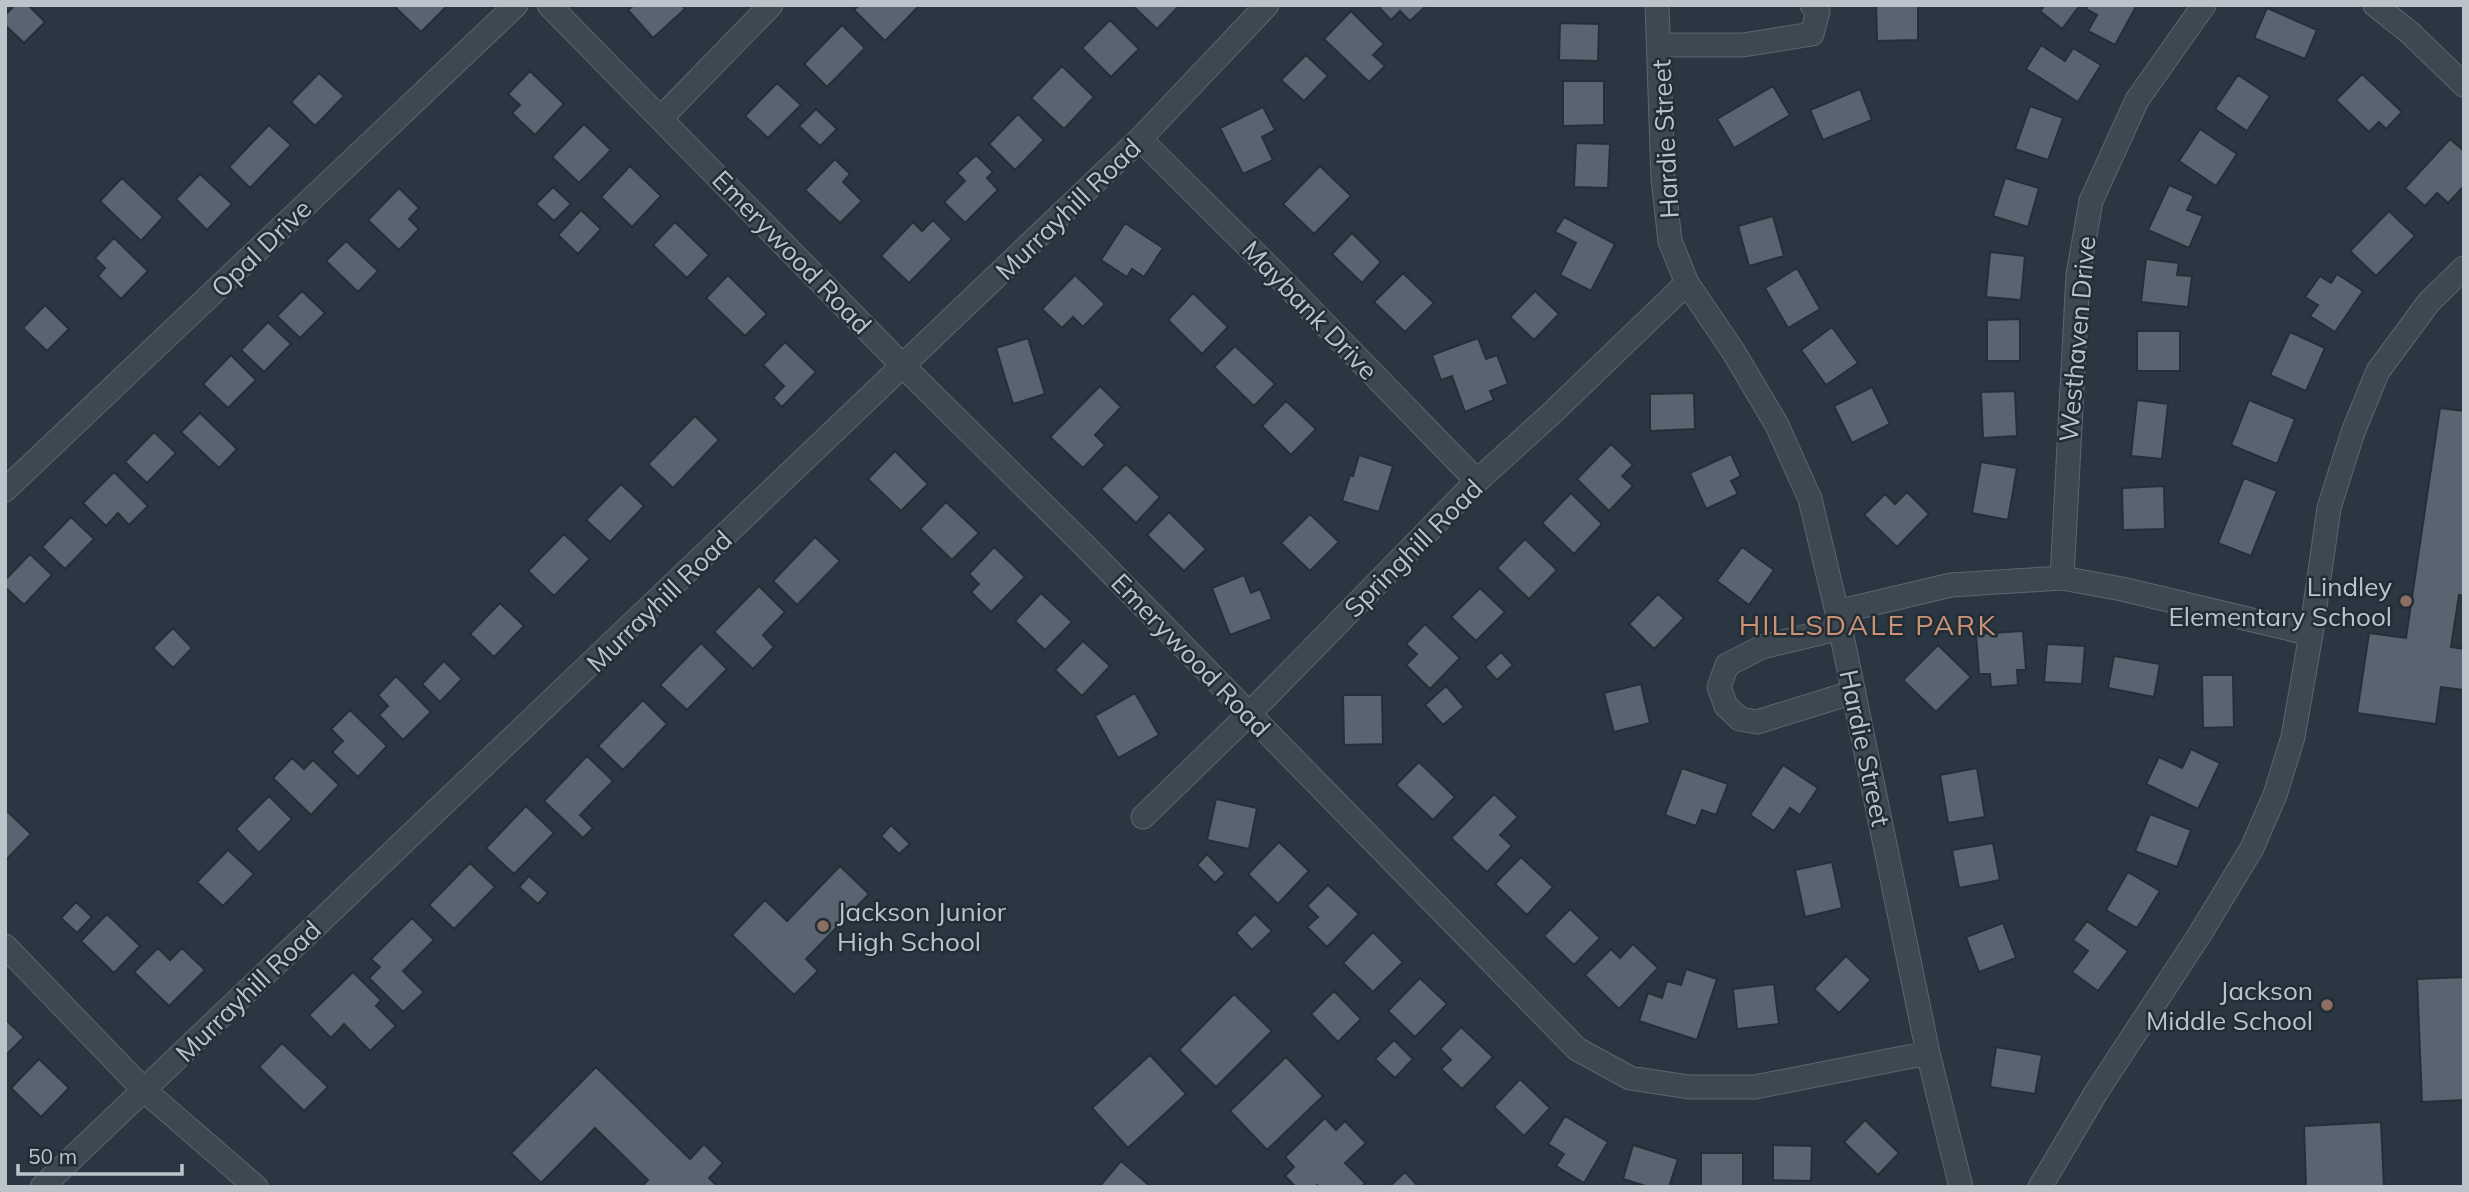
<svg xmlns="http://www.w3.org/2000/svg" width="2469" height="1192" font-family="Mulish,sans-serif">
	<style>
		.building { fill: #596470; stroke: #252f38; stroke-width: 2 }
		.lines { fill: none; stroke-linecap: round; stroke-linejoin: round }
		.minor-casing { stroke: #5c666e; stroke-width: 25 }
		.minor { stroke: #3e4851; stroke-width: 23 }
		.education-dot { fill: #8d6e63; stroke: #232d36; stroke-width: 2.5 }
		.labels { text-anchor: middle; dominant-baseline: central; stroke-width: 5; stroke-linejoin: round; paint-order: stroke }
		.street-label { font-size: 26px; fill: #bbc3cb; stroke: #232d36 }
		.poi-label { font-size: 26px; fill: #bbc3cb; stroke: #232d36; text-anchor: end }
		.neighbourhood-label { font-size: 28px; letter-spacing: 2px; fill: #cc9275; stroke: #232d36 }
	</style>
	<rect width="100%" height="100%" fill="#2a3641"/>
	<path class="building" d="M15,5H28L45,22L24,43L5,25V15Z
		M393,5H447V6L421,32Z
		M634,5H681L685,9L653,38L628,10Z
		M859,5H917L918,7L885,41L854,10Z
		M1132,5H1180L1157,29Z
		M1377,5H1427L1410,21L1400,11L1391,20Z
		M1876,5H1918V40L1877,41Z
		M2045,5H2080L2062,29L2040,11Z
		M2088,5H2137L2115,45L2088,31L2097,15L2086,9Z
		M2267,8L2317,30L2305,59L2254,38Z
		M1351,11L1384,44L1373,55L1385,66L1369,82L1324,39Z
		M1110,20L1139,49L1111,77L1082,48Z
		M1560,23L1599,24L1598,61L1559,60Z
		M842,25L865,48L827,87L804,64Z
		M2041,45L2065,61L2073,48L2101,65L2078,102L2026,69Z
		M1306,55L1328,76L1304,101L1281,80Z
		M1062,66L1094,97L1064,129L1031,98Z
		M530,71L564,104L535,135L512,113L520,105L508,94Z
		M319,73L344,96L315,126L291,102Z
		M2362,74L2402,112L2386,129L2379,122L2369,132L2336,100Z
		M2238,75L2270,96L2247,131L2215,109Z
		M1563,81H1604V125L1563,126Z
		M777,83L801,105L768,138L745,116Z
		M1773,86L1790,115L1734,148L1717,119Z
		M1860,89L1872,120L1823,140L1810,110Z
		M2030,106L2063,118L2048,160L2015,149Z
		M1263,107L1275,130L1262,137L1273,160L1243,174L1220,128Z
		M816,109L837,129L820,146L799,126Z
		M1018,114L1044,140L1015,170L989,144Z
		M584,124L611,150L579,183L552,157Z
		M269,125L291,145L250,188L229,167Z
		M2200,129L2237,154L2216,186L2179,161Z
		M2450,139L2464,151V186L2448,203L2437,193L2425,206L2405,188Z
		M1576,143L1610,144L1608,188L1574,187Z
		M976,155L993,172L987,178L998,190L965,223L944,202L965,181L957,173Z
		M835,159L850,174L843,182L862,201L840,223L805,190Z
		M630,166L661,196L632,227L601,197Z
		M1320,166L1351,196L1314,234L1283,204Z
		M200,174L232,204L207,230L176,199Z
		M122,178L163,217L141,241L100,201Z
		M2005,178L2039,188L2028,227L1993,216Z
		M2169,185L2194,196L2187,210L2203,216L2189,248L2148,230Z
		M553,187L571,204L554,221L536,204Z
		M399,188L419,208L409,219L419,229L399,250L368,220Z
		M581,210L601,229L578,254L558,235Z
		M2389,211L2415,236L2376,276L2350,251Z
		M1773,216L1784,256L1749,266L1738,226Z
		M1564,217L1615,244L1591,291L1560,275L1576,243L1555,232Z
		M933,220L952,239L909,283L881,256L913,222L922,231Z
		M675,222L709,255L687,278L653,245Z
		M1125,223L1163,248L1144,277L1132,269L1127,277L1101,260Z
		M1352,233L1381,262L1362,283L1332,254Z
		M114,238L148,271L121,299L98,276L105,268L95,258Z
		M346,241L378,271L358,292L326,261Z
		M1990,252L2025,256L2021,300L1986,297Z
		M2146,259L2179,263L2177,275L2192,276L2188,307L2141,302Z
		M1797,268L1820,309L1788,328L1765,288Z
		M1403,273L1434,303L1405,332L1374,302Z
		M2337,274L2363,291L2335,332L2310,316L2318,305L2305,297L2320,276L2331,283Z
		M728,275L767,314L745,336L706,298Z
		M1075,275L1105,304L1083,327L1073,317L1062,328L1042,309Z
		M302,291L325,313L300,338L277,316Z
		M1535,291L1559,314L1534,340L1510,317Z
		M1193,293L1228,327L1202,354L1168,320Z
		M45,305L69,329L47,351L23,328Z
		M2020,319V361H1987V320Z
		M268,322L291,344L264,372L241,350Z
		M1832,327L1858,363L1826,385L1801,350Z
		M2137,331H2180V371H2137Z
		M2290,332L2325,348L2306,391L2270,375Z
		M1028,338L1045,394L1013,404L996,348Z
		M1478,338L1486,359L1497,355L1508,384L1490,391L1494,400L1465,412L1452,376L1441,380L1432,355Z
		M785,342L816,372L782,407L773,398L784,386L763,365Z
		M1235,346L1275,384L1254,406L1214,367Z
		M231,355L256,380L228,408L203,384Z
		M1100,386L1121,407L1095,435L1105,445L1083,468L1050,437Z
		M1872,387L1890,424L1852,443L1834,406Z
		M2015,391L2017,436L1983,438L1981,392Z
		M1694,393L1695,429L1650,431V394Z
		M2137,400L2168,404L2162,459L2131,456Z
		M2249,400L2295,419L2277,464L2231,445Z
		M1286,401L1316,429L1291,455L1262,426Z
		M2440,408L2464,411V596L2459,595L2451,647L2464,649V690L2441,687L2436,724L2357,713L2369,633L2406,638Z
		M200,413L237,449L219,468L181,432Z
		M695,416L719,440L673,488L648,464Z
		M154,432L176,453L147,483L125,462Z
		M1611,444L1633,465L1622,476L1633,486L1609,511L1577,479Z
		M895,451L928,484L901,511L868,479Z
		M1731,454L1741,476L1731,481L1738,494L1706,509L1690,473Z
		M1359,455L1393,466L1379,512L1342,501L1350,475L1353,476Z
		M1981,462L2017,468L2008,520L1972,513Z
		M1126,464L1160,497L1136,523L1101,489Z
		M114,472L148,506L129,525L118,513L106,526L83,503Z
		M2244,478L2277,491L2251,556L2218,543Z
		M621,484L644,506L610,542L586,520Z
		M2164,486L2165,529L2123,530L2122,488Z
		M1907,492L1929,514L1897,547L1864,515L1885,494L1895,504Z
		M1571,493L1602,524L1574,554L1542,523Z
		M946,502L979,533L952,560L920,529Z
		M1169,512L1206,549L1184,571L1147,535Z
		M1310,514L1339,542L1310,571L1281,543Z
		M71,517L94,539L65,569L42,547Z
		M564,534L590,559L554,596L528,571Z
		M815,537L840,561L797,605L773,581Z
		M1525,539L1557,570L1529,599L1497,568Z
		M994,547L1025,577L991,612L971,592L979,584L969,574Z
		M1742,547L1774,570L1749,605L1717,581Z
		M30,554L52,575L24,605L5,587V580Z
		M1244,575L1251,593L1260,589L1272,619L1230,635L1212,588Z
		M759,586L785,612L763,635L774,647L753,669L714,632Z
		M1480,588L1505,612L1476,641L1451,617Z
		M1041,593L1072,622L1045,650L1015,621Z
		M1658,594L1684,618L1654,649L1629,624Z
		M500,603L524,626L494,657L470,634Z
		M1425,624L1460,658L1430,689L1406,665L1417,654L1406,644Z
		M173,628L192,648L173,668L153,648Z
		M2023,631L2026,670H2017L2018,685L1991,687L1990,674H1979L1976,634Z
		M1083,641L1110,666L1082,696L1055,670Z
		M701,643L727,669L687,710L660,685Z
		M2047,644L2085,646L2082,684L2044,682Z
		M1938,645L1971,677L1936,712L1903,680Z
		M1501,652L1513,665L1497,680L1485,667Z
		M2114,656L2160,664L2154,697L2108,688Z
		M444,661L462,679L440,702L422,684Z
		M2202,675H2233L2234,727L2203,728Z
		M396,676L431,712L403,740L379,715L388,706L378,695Z
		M1641,684L1650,723L1614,732L1604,693Z
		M1446,686L1464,707L1443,725L1425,705Z
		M1135,693L1159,735L1118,758L1095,716Z
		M1343,695H1382L1383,744L1344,745Z
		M643,700L667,724L623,770L598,746Z
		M350,710L387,746L358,777L332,752L343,741L331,729Z
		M2191,749L2220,763L2198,809L2146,784L2159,757L2182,768Z
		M587,756L613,781L580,815L593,828L583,838L544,801Z
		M292,758L304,769L313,760L339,785L311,815L273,778Z
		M1419,762L1455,797L1433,820L1396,785Z
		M1783,765L1818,788L1800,815L1790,808L1774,831L1750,815Z
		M1682,768L1728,784L1716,815L1702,810L1696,826L1665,815Z
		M1977,768L1985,817L1948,823L1940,775Z
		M1494,794L1518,817L1500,835L1512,846L1487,872L1451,838Z
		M269,796L292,819L259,853L236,829Z
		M1216,799L1257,808L1249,849L1207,840Z
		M526,806L554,833L514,874L486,848Z
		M5,809L31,834L5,861Z
		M2150,814L2191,830L2177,867L2135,851Z
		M891,825L910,844L899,854L881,836Z
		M1279,842L1309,871L1278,904L1248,874Z
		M1993,843L2000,880L1959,888L1952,850Z
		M228,850L254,874L223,906L197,882Z
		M1207,854L1225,873L1215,883L1197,865Z
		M1521,857L1553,887L1527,915L1495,884Z
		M1832,862L1842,908L1805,917L1795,870Z
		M470,863L495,887L454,929L429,905Z
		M840,866L869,894L806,959L818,971L794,995L732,935L765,900L787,921Z
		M2128,872L2160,891L2137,928L2106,910Z
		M529,876L548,893L538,904L519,887Z
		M1328,885L1359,914L1327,947L1307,927L1318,917L1307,906Z
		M76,902L92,917L77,933L61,918Z
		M1570,909L1600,938L1574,965L1544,936Z
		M107,914L140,946L114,973L81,941Z
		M1255,914L1272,931L1252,950L1236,933Z
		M412,918L434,940L403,971L424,992L403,1012L369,978L380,967L371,959Z
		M2087,921L2128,951L2098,991L2072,972L2088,951L2073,940Z
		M2003,923L2016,958L1979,972L1966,937Z
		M1373,932L1403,962L1373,992L1343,963Z
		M1633,944L1658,968L1619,1009L1585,975L1611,949L1620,958Z
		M158,948L170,960L182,948L205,970L169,1006L134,972Z
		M1846,956L1871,980L1839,1013L1814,989Z
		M1686,969L1717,979L1697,1040L1639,1021L1648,993L1662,998L1667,981L1681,985Z
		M353,972L381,1000L376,1006L396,1026L370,1051L344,1024L331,1038L309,1015Z
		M2464,977V1100L2422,1102L2417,979Z
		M1420,978L1447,1004L1415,1037L1388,1011Z
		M1774,984L1779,1024L1737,1029L1733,989Z
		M1334,991L1361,1019L1338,1042L1311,1014Z
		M1234,994L1272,1031L1216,1087L1179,1050Z
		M5,1019L24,1037L5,1056Z
		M1461,1027L1493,1057L1462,1089L1441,1069L1451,1060L1440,1049Z
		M1394,1040L1413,1059L1395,1078L1375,1059Z
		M282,1043L328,1087L304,1111L259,1067Z
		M1996,1047L2042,1055L2035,1094L1990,1087Z
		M1150,1055L1186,1094L1128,1148L1092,1108Z
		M1286,1057L1323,1096L1267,1150L1230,1111Z
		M39,1059L69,1088L41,1117L11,1088Z
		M596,1067L690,1159L704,1144L723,1163L709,1178L718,1187H641L648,1180L595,1128L541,1183L511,1153Z
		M1520,1079L1550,1108L1524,1136L1494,1107Z
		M1565,1116L1608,1142L1584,1183L1556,1166L1564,1154L1548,1144Z
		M1325,1118L1336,1130L1345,1121L1366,1143L1345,1163L1365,1183L1361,1187H1319L1317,1185L1315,1187H1296L1285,1176L1294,1167L1285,1157Z
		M1865,1120L1899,1153L1878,1175L1844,1142Z
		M2381,1122L2384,1187H2306L2304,1126Z
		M1633,1145L1678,1159L1669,1187H1649L1623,1179Z
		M1773,1145L1812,1146L1811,1181L1773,1180Z
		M1701,1153H1743V1187H1701Z
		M1121,1161L1151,1187H1099Z
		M1405,1172L1419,1187H1389Z"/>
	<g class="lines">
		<g class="minor-casing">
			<path id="minor" d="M549,5L904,367L1084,545L1577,1049L1630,1078L1689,1087H1755L1928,1053
				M1657,5L1663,179L1670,241L1687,283L1733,351L1777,425L1810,499L1837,612L1928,1053L1961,1187
				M2375,5L2409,32L2464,85
				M1660,45H1743L1812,34L1818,11L1812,5
				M661,118L771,5
				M1140,139L1278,276L1477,481
				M5,490L516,5
				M2062,578L2078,275L2091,201L2137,100L2204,5
				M1837,612L1951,585L2062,578L2122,589L2311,634
				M1841,628L1762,647L1727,665L1719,687L1726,706L1740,719L1757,722L1854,692
				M1143,817L1249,714L1477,481L1551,414L1687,283
				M5,946L144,1090L256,1187
				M42,1187L1140,139L1267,5
				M2040,1187L2097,1091L2200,934L2252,848L2275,795L2293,737L2311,634L2329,508L2353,432L2378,371L2429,302L2464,268"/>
		</g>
		<use href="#minor" class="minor"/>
	</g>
	<g class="education-dot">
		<circle cx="2406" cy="601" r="7"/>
		<circle cx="823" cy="926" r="7"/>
		<circle cx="2327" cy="1005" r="7"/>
	</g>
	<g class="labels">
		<g class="street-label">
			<text transform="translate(1665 139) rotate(-93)">Hardie Street</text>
			<text transform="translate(1068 209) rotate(-44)">Murrayhill Road</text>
			<text transform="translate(261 248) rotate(-44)">Opal Drive</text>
			<text transform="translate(792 252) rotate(46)">Emerywood Road</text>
			<text transform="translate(1310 310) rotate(46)">Maybank Drive</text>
			<text transform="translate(2077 339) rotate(-85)">Westhaven Drive</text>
			<text transform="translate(1413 548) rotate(-45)">Springhill Road</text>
			<text transform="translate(659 601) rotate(-44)">Murrayhill Road</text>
			<text transform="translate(1191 655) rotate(46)">Emerywood Road</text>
			<text transform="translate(1865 748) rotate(78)">Hardie Street</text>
			<text transform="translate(248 991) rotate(-44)">Murrayhill Road</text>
		</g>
		<g class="poi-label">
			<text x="2392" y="586">Lindley<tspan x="2392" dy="30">Elementary School</tspan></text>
			<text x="837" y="911" text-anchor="start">Jackson Junior<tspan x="837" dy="30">High School</tspan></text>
			<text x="2313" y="990">Jackson<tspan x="2313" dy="30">Middle School</tspan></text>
		</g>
		<g class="neighbourhood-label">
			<text x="1868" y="624">HILLSDALE PARK</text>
		</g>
	</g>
	<rect width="2469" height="1192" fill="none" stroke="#bbc3cb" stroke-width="14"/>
	<path d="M18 1164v10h164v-10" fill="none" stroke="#bbc3cb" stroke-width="3.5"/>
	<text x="28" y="1164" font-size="21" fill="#bbc3cb" stroke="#232d36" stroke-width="5" paint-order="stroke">50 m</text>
</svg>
